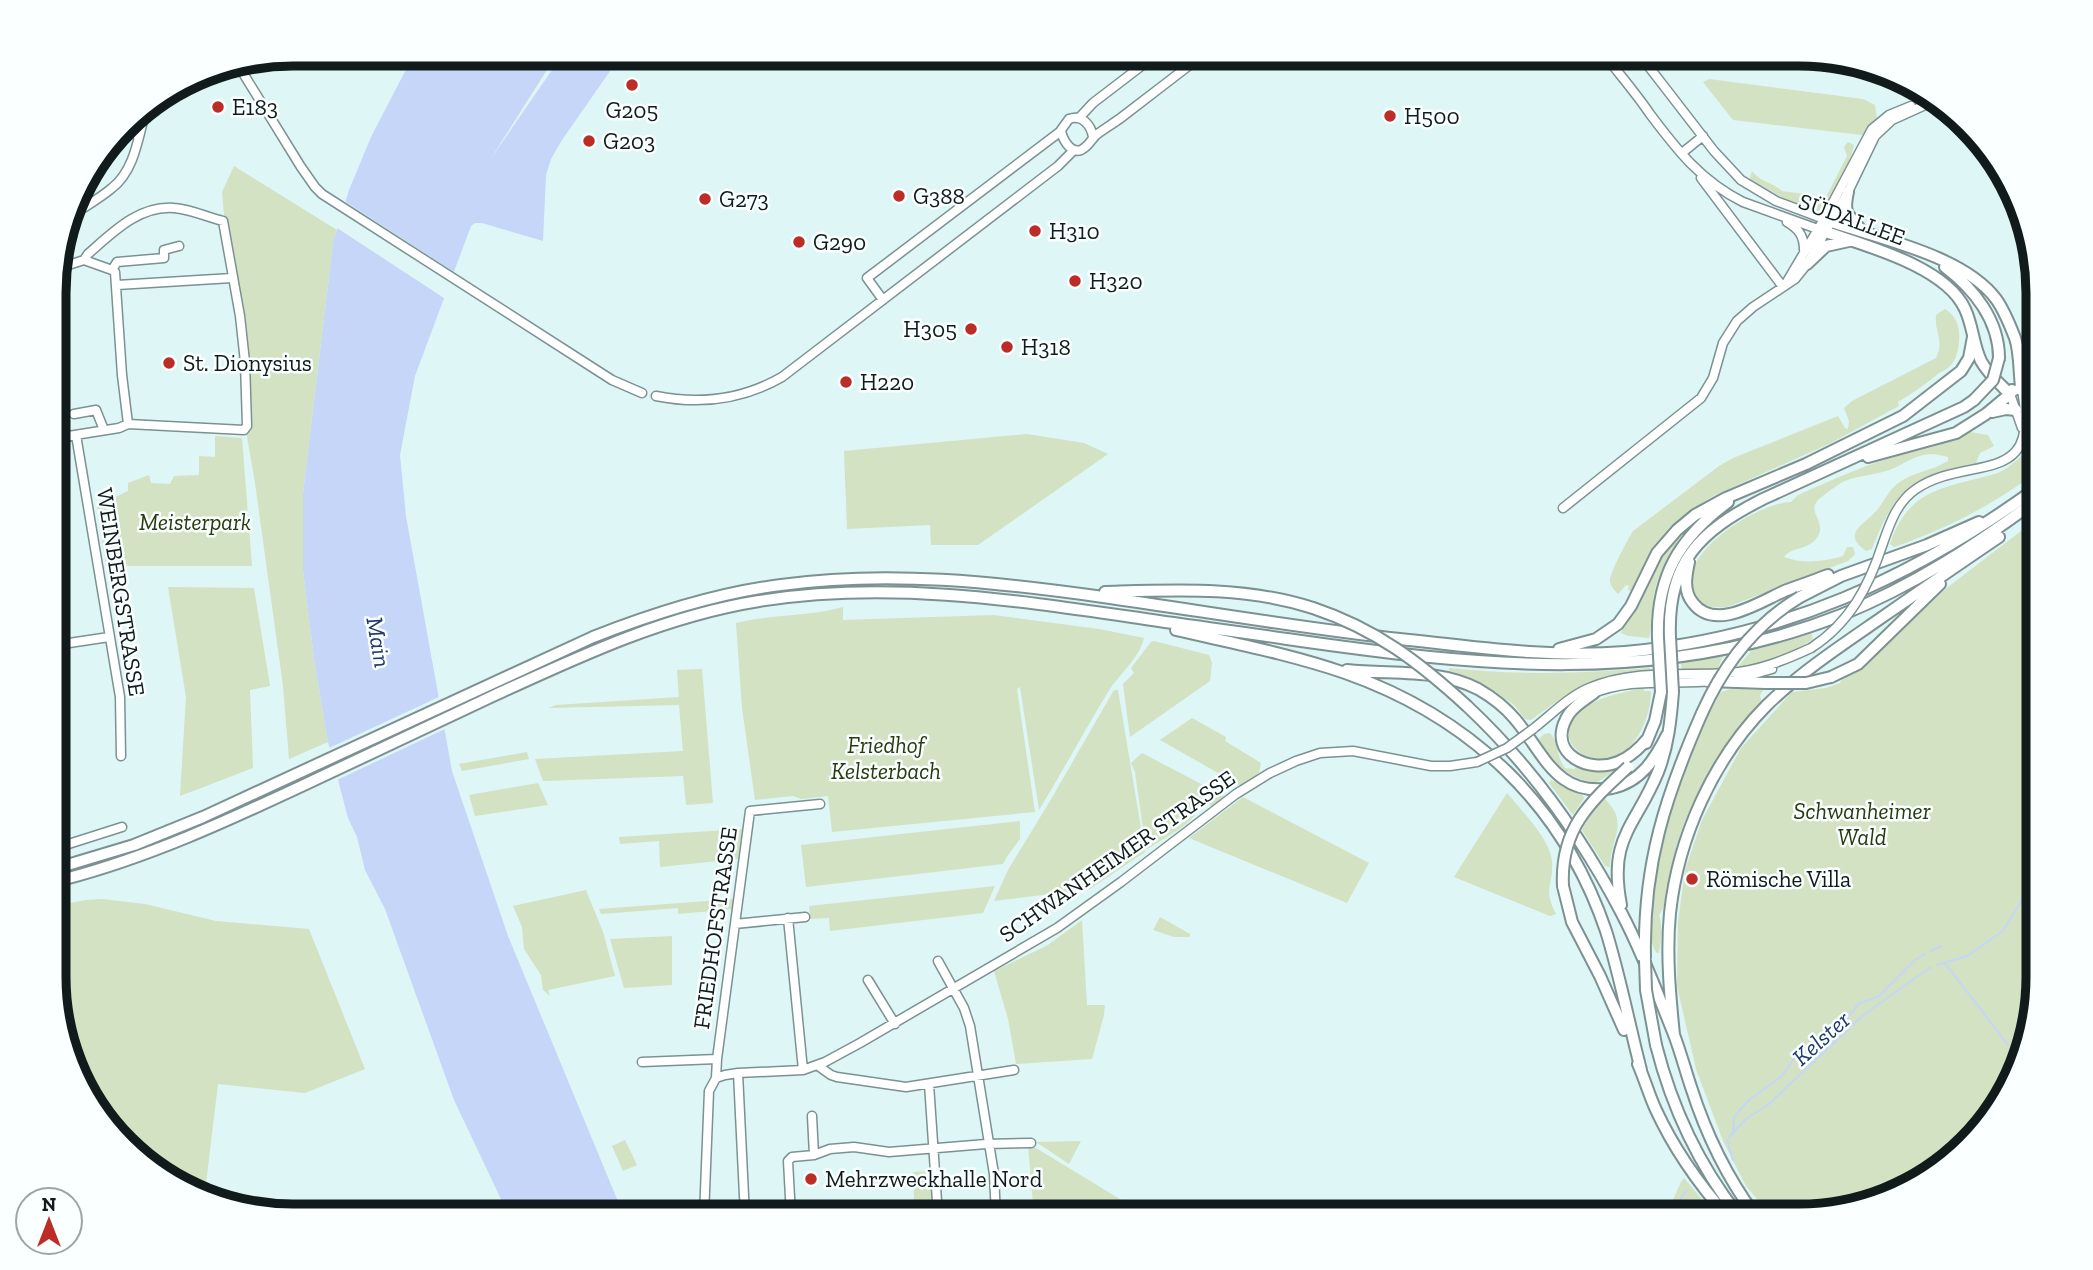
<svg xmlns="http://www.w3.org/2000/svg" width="2093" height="1270" font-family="'Zilla Slab',serif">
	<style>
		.green { fill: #d2e2c3 }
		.water { fill: #c6d6f8 }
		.pier { fill: #def6f6 }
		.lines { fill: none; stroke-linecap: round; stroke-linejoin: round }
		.stream { stroke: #c6d6f8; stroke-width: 2 }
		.minor-casing { stroke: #7c9192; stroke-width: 11 }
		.highway-casing { stroke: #7c9192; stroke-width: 14 }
		.minor { stroke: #fff; stroke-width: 8 }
		.highway { stroke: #fff; stroke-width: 10 }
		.minor-bridge-casing { stroke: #7c9192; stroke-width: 11; stroke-linecap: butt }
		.highway-bridge-casing { stroke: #7c9192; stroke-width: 14; stroke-linecap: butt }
		.minor-bridge { stroke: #fff; stroke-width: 8 }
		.highway-bridge { stroke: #fff; stroke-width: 10 }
		.poi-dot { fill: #bb2d26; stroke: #faffff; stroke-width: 2.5 }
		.labels { text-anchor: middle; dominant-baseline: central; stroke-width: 5; stroke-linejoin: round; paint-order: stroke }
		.poi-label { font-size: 23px; fill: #121b1b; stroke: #faffff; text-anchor: start }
		.street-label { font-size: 23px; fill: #121b1b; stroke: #faffff }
		.park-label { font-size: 23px; font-style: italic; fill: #273b0c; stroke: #faffff }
		.water-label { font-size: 24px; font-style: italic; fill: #23386c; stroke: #faffff }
		.rim { fill: none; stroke: #121b1b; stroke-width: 9 }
	</style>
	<rect width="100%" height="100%" fill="#def6f6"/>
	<path class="green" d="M1709,79L1863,99L1875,105L1877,119L1862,135L1733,120L1703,82Z
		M1848,142L1854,145C1850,164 1833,198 1820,211L1785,199L1751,181L1750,177L1752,171C1763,184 1771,181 1782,191L1826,197L1847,156L1844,147Z
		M234,166L337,230L333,243L303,493V571L314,659L328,742L289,759L283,686L255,483L246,431L248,396L226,237L222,192Z
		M1945,309C1954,315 1957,320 1959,331C1960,343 1958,359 1949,367C1946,370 1942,371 1939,373C1926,384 1913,393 1898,402L1899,406L1831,443L1715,495C1669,522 1655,546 1631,592L1628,589L1629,586L1626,585L1618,594C1614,590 1609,585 1610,579C1612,569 1627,541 1633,531L1719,466L1733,458L1838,416L1845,428L1848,429L1849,421L1844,408L1852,401L1936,358C1945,340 1934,332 1936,315Z
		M1970,432L1988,435L1994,446L1980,453L1976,463C1912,476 1896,487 1872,549L1866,551C1840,533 1866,524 1877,510C1884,502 1889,490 1897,484C1912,472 1932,471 1948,461V457C1943,456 1937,454 1932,454C1917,454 1905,463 1892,469C1877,475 1859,475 1845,481C1841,482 1821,497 1818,500C1806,513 1829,523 1816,539C1807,550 1791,547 1784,557C1803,564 1823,562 1843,556L1847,547H1853L1855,554L1848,561L1727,607C1713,608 1702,607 1694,594C1673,555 1759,502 1791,502L1798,495C1828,482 1857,468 1888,459C1916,450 1945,446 1970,432Z
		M1027,434L1084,443L1108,454L978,545H931L930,525L847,529L844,451Z
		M215,436L242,438L252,566H106L97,506L128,491V483L149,475L151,483L170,484L174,476L199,475V456L215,457Z
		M2023,455L2035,463V467L2030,472V477C1987,508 1943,530 1894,547L1890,544C1909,486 1948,488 1998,473L2007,468Z
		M2038,518V991L2006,1096L1919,1183L1814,1215H1771L1746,1186L1723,1141L1696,1069L1677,986L1678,922L1685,870L1702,820L1741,748L1792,692L1826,688L1840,683L1843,676L1864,665L1948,587Z
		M1693,524C1682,544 1664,559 1657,582C1651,600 1653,620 1649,638L1628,636L1621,633C1625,624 1632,618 1636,610C1653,578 1661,545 1693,524Z
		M168,587L254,588L270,686L250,690L253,768L180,796L186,697Z
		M843,607V620L994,615L1099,629L1144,638C1139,659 1119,674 1108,692C1084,731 1063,771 1039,810L1020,687L1017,689L1035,812L832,832L828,796L801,799L793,796L755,800L742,708L736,623C771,614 808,617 843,607Z
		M1811,633L1813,639C1789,655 1766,663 1737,668L1751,651Z
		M1154,641L1209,655L1212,663L1210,681L1130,737L1123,684L1134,673L1131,668L1151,642Z
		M1723,656L1717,670H1682L1681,663Z
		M1449,668C1516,675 1582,674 1650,668V671C1593,676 1575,688 1531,720L1525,719L1514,705L1493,690L1473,679L1449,671Z
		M702,669L713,803L686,805L683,776L543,781L535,759L683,751L679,705L549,708L556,705L679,697L677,670Z
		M1644,688V691H1651C1651,723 1627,773 1586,756C1579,753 1570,745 1569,737C1565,702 1620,693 1644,688Z
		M1734,688L1764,689L1760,695L1762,703C1731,739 1696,787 1681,832C1677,845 1673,860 1670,874C1667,887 1667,905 1659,915C1663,927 1661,941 1659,953H1657C1649,944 1651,928 1651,917C1654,862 1670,811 1690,760C1699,737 1708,713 1721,692Z
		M1114,690H1118L1145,852L1090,889L994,901L1008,870L1050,801Z
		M1192,718L1226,737L1225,741L1261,763L1259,773L1241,786L1160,740Z
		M1550,733C1559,742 1556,757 1565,768L1574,769L1577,767L1594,770L1615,768L1616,770L1596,783C1565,777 1555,766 1539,739L1544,734Z
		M527,752L529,759L462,771L459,764Z
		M1142,753L1224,796L1212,806L1204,803C1188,828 1170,834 1146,850L1135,772L1131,763Z
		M1551,780L1581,793L1584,798L1573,815L1549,783Z
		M538,783L548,805L475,816L469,795Z
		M1507,793C1521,810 1550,839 1552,861C1554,885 1542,887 1556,914L1550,916L1454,877Z
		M1243,797L1369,863L1347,903L1189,838Z
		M1605,799C1630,824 1610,837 1610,867L1605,866L1582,830L1593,810Z
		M1020,821V839L1008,855L1003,864L806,887L801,845Z
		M742,829L738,859L660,867L659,841L620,844L619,837Z
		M995,886L983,913L830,931L829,918L810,919L809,906Z
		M586,890L603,932L615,976L548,990L550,996L543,990L541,975L524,949L522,927L513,906Z
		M102,899L145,904L216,921L309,929L365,1069L305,1093L218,1084L205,1192L174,1183L94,1109L56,1007V906L85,900Z
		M734,899L733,909L678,914V908L601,914L599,909Z
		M1160,917L1190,934V937H1174L1153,930Z
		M1082,920L1087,1005H1105L1104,1015L1092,1059L1016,1064L1008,1019L994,971L1048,945Z
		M672,936V985L624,988L610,939Z
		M625,1140L637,1165L623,1171L612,1146Z
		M1081,1141L1069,1164L1036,1142Z
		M1028,1145H1031L1133,1207L1081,1211L1077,1215L1034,1216Z
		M931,1171L932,1200L914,1201L913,1172Z
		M1684,1178L1715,1215H1666L1681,1182Z"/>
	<path class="water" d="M414,54H557L490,160L563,54H622L562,140L551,159L546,175L543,241L482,223H475L471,226L415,376L400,455L406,516L452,771L508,936L624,1216H509L454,1100L385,909L365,870L357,837L348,818L328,742L314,659L303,571V493L333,243L349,190L371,137Z"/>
	<path class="pier" d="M343,200L457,274L447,300L334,226Z
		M441,696L447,728L335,781L327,749Z"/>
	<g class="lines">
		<path class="stream" d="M1930,951L1942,946
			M1945,963L2008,1045
			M1937,965L1967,956L2003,931L2024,897L2038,887
			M2012,1050L2018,1058
			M1733,1134L1734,1117L1749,1100L1782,1076L1799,1052L1847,1019L1858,1004L1879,996L1915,960L1925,954
			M1729,1137L1746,1119L1769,1104L1862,1016L1931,967
			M1727,1140L1733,1160
			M1900,1189L1988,1115
			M1670,1215L1686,1191"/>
		<g class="minor-casing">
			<path id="minor" d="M1604,54C1619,74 1636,93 1650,114C1677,150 1701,181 1743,202L1826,232
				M1639,54L1714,151L1741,180L1776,201L1832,222
				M238,65L301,167L315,187L322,194L612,380L642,393
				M1079,118L1093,103L1157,54
				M130,121L138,137
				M1093,137C1091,125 1082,114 1069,119L1061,130C1062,138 1070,154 1081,150C1088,147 1091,140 1096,135C1104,129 1114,123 1122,117C1149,96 1177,75 1204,54
				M1682,153L1703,136
				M1701,178L1783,287
				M76,197L80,210
				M70,217C84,207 99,199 112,188C134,171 138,139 145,113L148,110
				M1787,222C1799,229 1804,236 1804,250
				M56,269L84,260L112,270L115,272L122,375L128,424
				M112,270L117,262L164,258V250L179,246
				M117,285L232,278
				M1785,285L1824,219L1872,129L1889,115L1911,106
				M883,300L867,278L1061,131
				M656,396C701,405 742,400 782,377L1058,166L1074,150
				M74,414L96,410L104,430
				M2022,428L2010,394L2038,376
				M76,435L120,697L121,756
				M56,438L119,428L128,424L244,430L247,426L245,362L240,316L223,221C207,217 190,209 174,208C139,205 112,233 88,254L84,260
				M1563,508L1701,398L1713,378L1723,343L1737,321L1753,307L1795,279L1807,264L1848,192L1875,136L1892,120L1934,101
				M1883,543C1890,523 1897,502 1916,489C1969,453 2044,491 2021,386
				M56,645L109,637
				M1737,679L1772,669
				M1589,695C1629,677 1672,685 1714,681
				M1533,729C1551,715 1568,697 1589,688C1633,669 1682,676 1729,673C1758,671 1785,660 1811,648
				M56,812L59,891L56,899
				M56,848L122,827
				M788,918L803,1070
				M735,924L805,917
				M938,961L964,1008L970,1026L994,1174L996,1216
				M868,980L895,1024
				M642,1062L717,1059
				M817,1065L831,1075L837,1077L906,1087L1014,1070
				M738,1073L745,1216
				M716,1078L725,1075L738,1073L803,1070L825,1062L860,1043L1057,928L1121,882L1236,794L1270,773L1296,761L1320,753L1353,751L1431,766H1450L1477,762
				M716,1078L717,1059L750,811L820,804
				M929,1084L938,1216
				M812,1116L814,1155
				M704,1216L709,1091L716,1078
				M791,1216L788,1161L792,1157L814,1155L830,1149L854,1147L889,1152L986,1144L1031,1143"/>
		</g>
		<g class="highway-casing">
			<path id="highway" d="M1848,192C1843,215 1848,213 1861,230
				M1832,222C1881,239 1964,256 1996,299C2004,310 2010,325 2015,338C2020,353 2019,371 2021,386
				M1826,232C1867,246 1946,267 1965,309C1973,326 1973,344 1981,361C1988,374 2000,384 2010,394
				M1807,264L1826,246L1849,241
				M1945,267C1974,289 1999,320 1999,358
				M2020,349L2026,363L2038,368
				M1992,412L2006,409L2016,410
				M1868,457L1956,433L1986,414L2010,394L2012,390
				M1689,562C1686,576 1683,591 1693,603C1716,633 1762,600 1787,590C1801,585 1815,580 1828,575
				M1105,592C1175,590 1245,586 1313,608
				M1800,597L1841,576L1927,545L1979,522
				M1176,630C1232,643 1290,654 1345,673C1470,717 1563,804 1606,931C1620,976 1629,1024 1641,1070
				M1670,637C1667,562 1700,531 1763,499L1964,407L1974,400
				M1658,638C1656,577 1679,538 1728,502
				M1559,649L1596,639L1618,624L1631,606L1657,553L1677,530L1695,515L1726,498L1806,464L1903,416L1961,371L1969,358L1973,337
				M1347,670C1391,675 1437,668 1478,689C1492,697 1505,707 1515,719C1544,753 1556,798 1612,788C1641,782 1655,759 1667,735
				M1831,677L1858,664L1940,584
				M1708,681L1766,683
				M1594,693C1584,700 1571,708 1566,719C1548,754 1589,774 1618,762C1630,757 1640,748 1648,738
				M1467,706C1531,766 1582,837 1622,914C1642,952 1657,992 1673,1032C1680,1050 1685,1069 1691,1087C1706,1134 1726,1176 1755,1215
				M1646,743L1655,721L1661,692
				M64,866L134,845L203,817L593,637C654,613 716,593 781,585C888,570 996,582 1103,597C1202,611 1301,628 1400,639C1475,647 1549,658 1625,652C1781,638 1913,578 2038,487
				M65,879C149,857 227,821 306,784C369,754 432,725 495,695C580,656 665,616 759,601C884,581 1008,599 1132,617C1183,625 1235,631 1287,639C1475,666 1659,687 1841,615C1913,586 1976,545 2038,499
				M1563,886L1572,922L1600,976L1624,1030
				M1621,905C1608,837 1635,828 1658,772C1668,747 1671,719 1673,692
				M1645,957C1643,865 1665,797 1702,713
				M1674,1035C1670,995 1666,954 1670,913C1678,838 1713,759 1767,705C1801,672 1842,645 1881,618C1920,591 1959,564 1999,537
				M1656,1045C1672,1108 1698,1164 1738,1215
				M1638,1064C1645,1080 1649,1095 1656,1110C1674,1149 1698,1183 1726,1215"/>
		</g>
		<use href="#minor" class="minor"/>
		<use href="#highway" class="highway"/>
		<g class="minor-bridge-casing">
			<path id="minor-bridge" d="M1811,648C1850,623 1869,586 1883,543
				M1477,762L1507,748L1533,729"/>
		</g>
		<g class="highway-bridge-casing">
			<path id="highway-bridge" d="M1974,400L1993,380L1999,358
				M1313,608C1376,629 1419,662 1467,706
				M1670,637L1673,692
				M1658,638L1661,692
				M1766,683H1806L1831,677
				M1702,713C1723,666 1755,624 1800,597
				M56,868L64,866
				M56,881L65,879
				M1563,886C1560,829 1590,802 1628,767
				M1645,960L1646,990L1656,1045"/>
		</g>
		<use href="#minor-bridge" class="minor-bridge"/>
		<use href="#highway-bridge" class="highway-bridge"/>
	</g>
	<g class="poi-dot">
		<circle cx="632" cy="85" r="7"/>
		<circle cx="218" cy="107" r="7"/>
		<circle cx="1390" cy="116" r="7"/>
		<circle cx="589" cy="141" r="7"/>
		<circle cx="899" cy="196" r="7"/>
		<circle cx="705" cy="199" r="7"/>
		<circle cx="1035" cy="231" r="7"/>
		<circle cx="799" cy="242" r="7"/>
		<circle cx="1075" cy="281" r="7"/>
		<circle cx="971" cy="329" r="7"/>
		<circle cx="1007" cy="347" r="7"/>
		<circle cx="169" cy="363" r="7"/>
		<circle cx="846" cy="382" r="7"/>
		<circle cx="1692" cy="879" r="7"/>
		<circle cx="811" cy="1179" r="7"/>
	</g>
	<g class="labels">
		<g class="poi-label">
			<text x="232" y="107">E183</text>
			<text x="632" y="110" text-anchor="middle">G205</text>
			<text x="1404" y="116">H500</text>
			<text x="603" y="141">G203</text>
			<text x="913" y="196">G388</text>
			<text x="719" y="199">G273</text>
			<text x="1049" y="231">H310</text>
			<text x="813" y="242">G290</text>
			<text x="1089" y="281">H320</text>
			<text x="957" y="329" text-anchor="end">H305</text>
			<text x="1021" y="347">H318</text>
			<text x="183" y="363">St. Dionysius</text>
			<text x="860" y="382">H220</text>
			<text x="1706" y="879">Römische Villa</text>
			<text x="825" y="1179">Mehrzweckhalle Nord</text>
		</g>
		<g class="street-label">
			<text transform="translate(1852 219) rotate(20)">SÜDALLEE</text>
			<text transform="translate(121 592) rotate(81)">WEINBERGSTRASSE</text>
			<text transform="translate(1117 856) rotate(-35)">SCHWANHEIMER STRASSE</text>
			<text transform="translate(715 928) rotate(-82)">FRIEDHOFSTRASSE</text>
		</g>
		<g class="park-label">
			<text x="195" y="522">Meisterpark</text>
			<text x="886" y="745">Friedhof<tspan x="886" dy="26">Kelsterbach</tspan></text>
			<text x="1862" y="811">Schwanheimer<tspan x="1862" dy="26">Wald</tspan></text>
		</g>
		<g class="water-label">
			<text transform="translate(379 642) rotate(80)">Main</text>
			<text transform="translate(1821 1038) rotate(-42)">Kelster</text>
		</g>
	</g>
	<path d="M0 0H2093V1270H0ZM293 66H1799A227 227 0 0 1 2026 293V977A227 227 0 0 1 1799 1204H293A227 227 0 0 1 66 977V293A227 227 0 0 1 293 66Z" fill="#faffff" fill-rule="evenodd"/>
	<path class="rim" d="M293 66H1799A227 227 0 0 1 2026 293V977A227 227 0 0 1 1799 1204H293A227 227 0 0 1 66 977V293A227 227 0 0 1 293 66Z"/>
	<g transform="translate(49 1221)"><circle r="33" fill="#faffff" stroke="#9da4a4" stroke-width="2"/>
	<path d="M0-5L12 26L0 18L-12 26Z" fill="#bb2d26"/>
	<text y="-10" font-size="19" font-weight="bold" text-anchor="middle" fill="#121b1b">N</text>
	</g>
</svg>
